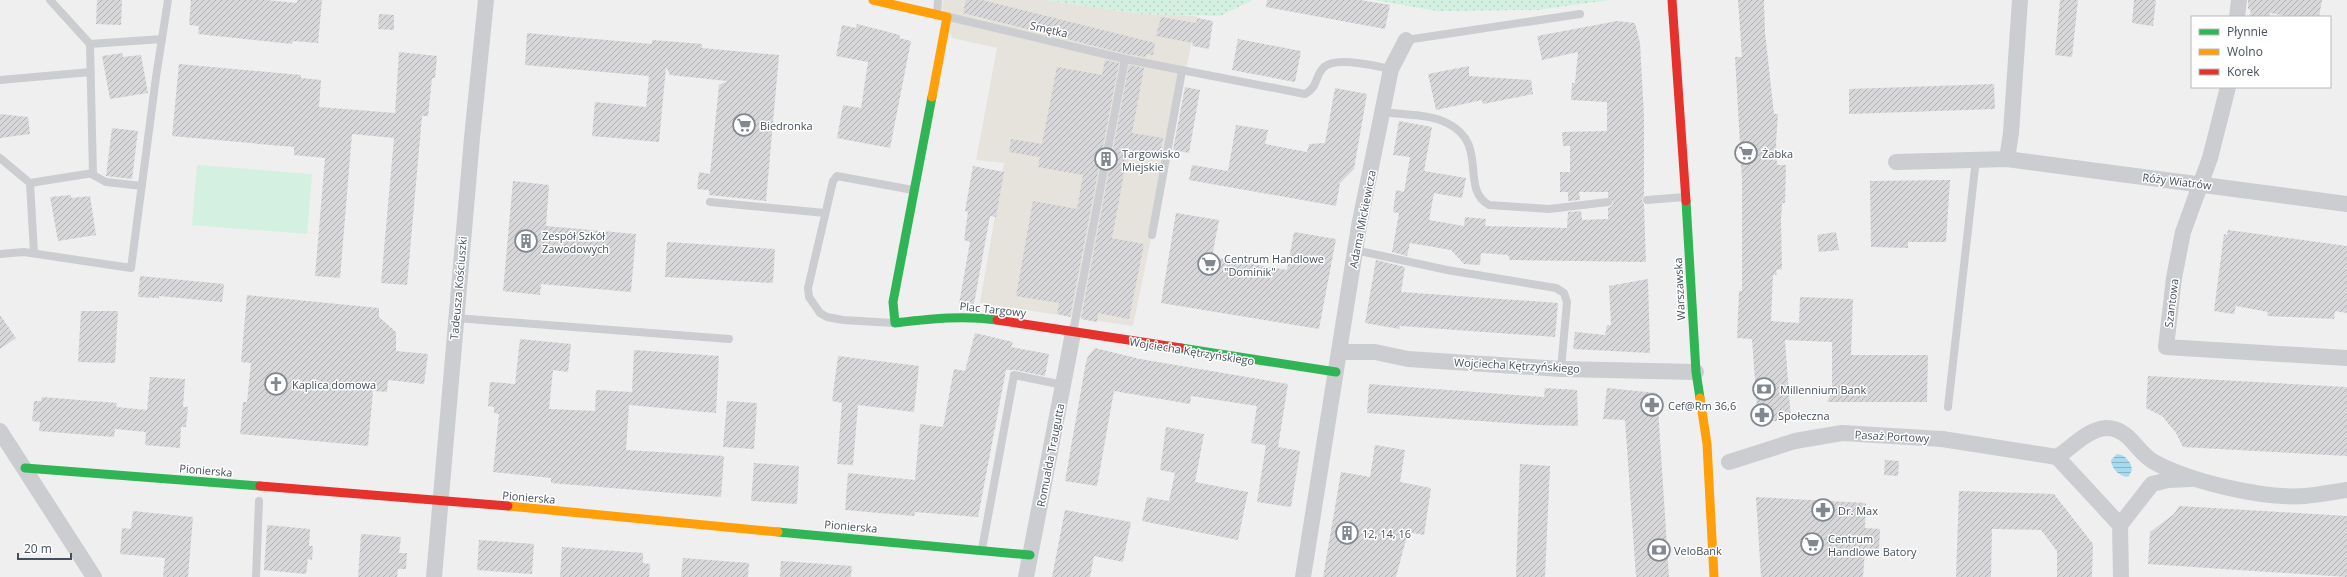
<svg xmlns="http://www.w3.org/2000/svg" width="2347" height="577" font-family="'Open Sans',sans-serif">
	<style>
		.commercial { fill: #e5e3dc }
		.grass { fill: #d3f0e0 }
		.park { fill: url(#park-dots) }
		.water { fill: url(#water-rules) }
		.building { fill: url(#building-hatch) }
		.lines { fill: none; stroke-linecap: round; stroke-linejoin: round }
		.lane { stroke: #cbcdd0; stroke-width: 8 }
		.street { stroke: #cbcdd0; stroke-width: 16 }
		.fast { stroke: #30b455; stroke-width: 9 }
		.slow { stroke: #ff9f0a; stroke-width: 9 }
		.jam { stroke: #e5322d; stroke-width: 9 }
		.labels { text-anchor: middle; dominant-baseline: central; stroke-width: 3; stroke-linejoin: round; paint-order: stroke }
		.street-label { font-size: 11px; fill: #46505c; stroke: #fff }
		.poi-label { font-size: 11px; fill: #46505c; stroke: #fff; text-anchor: start }
	</style>
	<defs>
		<pattern id="park-dots" width="8" height="8" patternUnits="userSpaceOnUse"><rect width="8" height="8" fill="#d3f0e0"/><path d="M2 2h.1M6 6h.1" fill="none" stroke="#b6d0c3" stroke-width="1.8" stroke-linecap="round"/></pattern>
		<pattern id="water-rules" width="6" height="5" patternUnits="userSpaceOnUse"><rect width="6" height="5" fill="#a6daee"/><path d="M0 2.5h6" fill="none" stroke="#89b3c4"/></pattern>
		<pattern id="building-hatch" width="6" height="6" patternUnits="userSpaceOnUse"><rect width="6" height="6" fill="#d7d7d9"/><path d="M-1 1l2-2M0 6l6-6M5 7l2-2" fill="none" stroke="#b0b1b3"/></pattern>
	</defs>
	<rect width="100%" height="100%" fill="#f0efef"/>
	<path class="commercial" d="M943,0H1045L1143,14L1197,16L1133,326L980,303L1004,163L976,160L997,48L952,38L942,7Z"/>
	<path class="grass" d="M197,165L312,174L307,234L192,225Z"/>
	<path class="park" d="M1045,0H1253L1220,16L1143,14Z
		M1374,0H1609L1538,10L1437,11Z"/>
	<path class="water" d="M2117,454C2126,455 2131,462 2132,470L2129,476L2126,477C2117,474 2112,469 2111,460Z"/>
	<path class="building" d="M97,0H122L121,25L96,24Z
		M191,0H266L297,3V0H322L318,43L293,41L292,44L198,34L199,26L189,25Z
		M966,0H982L1155,43L1153,55L1146,54V57L1126,54L963,13Z
		M1267,0H1360L1390,5L1385,29L1266,7Z
		M1738,0H1764L1765,32L1774,114H1778L1776,142L1777,165H1786L1785,203H1782L1781,220L1782,269L1776,270L1777,275H1773L1771,321L1799,323L1800,297L1853,299L1851,355H1928L1927,402H1827L1832,392V342L1785,340L1791,420L1758,422L1752,339L1737,338L1739,291H1742V180L1735,57H1742Z
		M2060,0H2078L2072,57L2055,55Z
		M2134,0H2156L2153,26L2132,23Z
		M2248,0H2322L2319,17H2290L2270,13V17H2249L2251,10L2248,9Z
		M379,14L394,15V30L378,29Z
		M1161,17L1196,23L1197,18L1213,21L1209,49L1192,46L1193,43L1156,36Z
		M1617,21L1635,23L1640,43L1644,116V195L1642,200L1644,205L1646,262L1510,260L1508,255L1481,253L1480,265L1464,264L1451,250L1410,243L1407,256L1392,252L1399,213L1393,212L1396,190L1404,192L1410,157L1393,155L1399,121L1432,127L1424,171L1466,178L1462,198L1434,193L1429,220L1464,226L1465,217L1486,219L1485,226L1567,228L1568,212L1581,211L1582,220L1608,219V208L1612,206L1613,202L1608,197V192H1579L1580,200L1568,201V192H1560V172H1570V146H1563L1562,132L1607,131V102L1571,100L1572,83H1575L1578,52L1542,60L1537,36Z
		M857,24L900,35L899,38L911,41L890,148L837,138L843,105L861,108L868,62L836,56L842,25L856,28Z
		M527,33L652,44V40L702,44V48L779,55L766,201L709,195V190L697,189L699,172L710,174L719,85L727,81L670,75L666,67L659,142L592,136L595,102L646,107L649,76L525,65Z
		M1238,39L1301,51L1295,82L1232,70Z
		M399,52L437,56L435,78H432L428,116H422L407,285L381,283L394,138L352,134L340,278L315,276L325,158L294,155V147L172,136L179,64L301,75V78L321,80L319,107L395,113Z
		M123,53V57L141,55L148,93L110,99L102,56Z
		M1105,60L1119,63L1070,317L1057,314L1059,303L1016,296L1033,201L1077,209L1083,175L1038,167L1040,157L1009,152L1011,139L1042,144L1057,67L1102,75Z
		M1129,65L1144,68L1132,133L1163,138L1159,158L1128,152L1112,238L1144,244L1129,319L1098,313L1097,322L1081,319Z
		M1469,66V76L1531,80L1533,94L1483,104L1482,100L1436,110L1428,74Z
		M1994,84L1995,109L1849,114V89Z
		M1185,87L1200,90L1189,153L1173,150Z
		M1335,88L1367,94L1354,169L1340,183L1336,206L1189,180L1192,165L1228,171L1236,125L1268,130L1265,144L1307,152L1309,144L1325,143Z
		M0,114L28,117L30,134L0,138Z
		M112,128L138,131L132,179L106,176Z
		M973,166L1004,172L996,217L990,216L974,304H959L970,242L964,240L968,212L965,211Z
		M1950,180L1946,242H1908V248L1871,247L1870,181Z
		M513,181L549,185L546,226L636,234L631,292L541,284L540,295L503,291Z
		M71,195V198L90,196L96,235L58,241L50,197Z
		M1176,213L1219,220L1212,257L1287,270L1294,232L1336,239L1319,329L1161,303Z
		M2228,230L2347,246V313L2335,311L2334,319L2267,316L2268,312L2236,306L2234,314L2214,311L2224,234L2227,235Z
		M1836,232L1839,250L1819,252L1817,235Z
		M667,242L775,249L773,283L665,277Z
		M1376,260L1405,267L1401,292L1558,303L1555,337L1400,326L1399,329L1365,323Z
		M140,276L224,284L222,302L159,296V298L138,297Z
		M1648,279L1650,353L1573,349L1575,332L1605,335L1607,325H1611L1609,286Z
		M247,295L379,308V317L396,332V351L428,354L424,384L388,380L387,392L373,391L368,446L240,434L243,402H247L251,363L241,362Z
		M81,311H118L115,363L78,362Z
		M0,315L16,338L0,349Z
		M975,333L1013,342L1011,347L1049,354L1045,376L1015,370H1006L978,517L915,512L914,516L845,510L848,473L915,480L920,424L943,427L954,369L965,371Z
		M520,339L571,344L568,372L553,370L549,409L595,411L596,390L632,392L634,350L719,356L716,413L629,405L626,450L724,456L721,497L551,483V478L493,472L499,414L494,413V407L488,406L490,382L515,384Z
		M1095,348L1140,359L1288,384L1278,447L1300,451L1291,507L1257,502L1266,445L1277,447L1251,443L1257,406L1191,396L1190,404L1114,391L1097,486L1065,481L1086,362L1088,356Z
		M838,356L919,366L914,412L858,405L853,465L837,464L842,403L832,401Z
		M2148,376L2347,387V456L2183,447L2176,433L2162,416L2146,408Z
		M150,377L185,379L183,407H188L186,427H181L180,448L145,445L146,432L115,429L114,437L39,431L40,422L32,421L34,401H41L42,397L117,403L116,407L147,410Z
		M1369,384L1544,397L1545,388L1577,390L1578,426L1538,425L1367,413Z
		M1607,388L1657,393L1669,577H1636L1625,420L1603,419Z
		M727,401L757,403L754,449L723,447Z
		M1166,427L1204,434L1195,482L1248,492L1238,540L1142,521L1147,497L1169,501L1175,473L1160,470Z
		M1375,445L1405,450L1400,482L1431,488L1424,535L1408,532L1396,577H1323L1341,472L1370,477Z
		M1885,460L1899,461L1898,476L1884,475Z
		M754,463L799,466L797,504L751,501Z
		M1520,464L1550,466L1545,577H1516Z
		M1959,491L2054,494L2093,544L2092,577H2057V551L2041,530L1992,529L1991,577H1956Z
		M1756,497L1866,503L1865,528L1880,529L1879,551H1865L1863,577H1761Z
		M2179,506L2347,516V577L2148,564L2150,532L2174,514Z
		M1065,510L1131,522L1123,562L1094,556L1090,577H1052Z
		M133,511L193,517L188,577H163L165,558L120,554L122,528L131,529Z
		M267,525L310,529L309,546H313L312,560L308,559L306,574L264,570Z
		M361,534L401,537L399,553H407L406,569H398L397,577H358Z
		M479,540L534,544L532,574L477,570Z
		M562,547L643,553V563L650,564L649,577H560Z
		M683,558L749,563L748,577H681Z
		M781,561L852,566L851,577H780Z"/>
	<g class="lines">
		<path class="lane" d="M50,0L90,44L162,39
			M937,14L938,0
			M949,17L1125,59L1305,94C1319,86 1314,77 1324,67C1336,56 1375,66 1391,69
			M1406,40L1580,14
			M90,44L93,175L106,182L142,186
			M0,80L91,72
			M1384,112C1403,115 1430,114 1447,123C1490,144 1459,188 1489,205L1549,209L1608,202
			M0,158L30,183L34,253
			M30,183L93,173
			M1647,200L1685,197
			M710,202L825,213
			M1152,235L1182,71
			M1355,250L1447,270L1556,288L1564,293L1567,302L1561,369
			M0,254L24,252L131,268L156,77L168,0
			M456,318L729,339
			M894,323L843,320L827,317L820,313L809,297L808,288L833,181L837,176L913,190
			M1073,332L1125,59
			M1948,407L1976,159
			M982,549L1014,375L1063,385
			M256,577L259,501"/>
		<path class="street" d="M2237,17L2239,0
			M2228,87L2210,158L2183,232L2174,278L2166,347L2347,358
			M2007,159L2011,133L2020,0
			M1896,162L2007,159L2347,204
			M1339,352H1375L1408,359L1561,369L1696,372
			M0,431L94,577
			M2057,457L2120,525L2121,577
			M1729,462L1795,441L1842,433L1942,439L2057,457C2071,448 2088,429 2106,428C2130,428 2136,452 2154,462C2191,482 2263,499 2305,496C2319,495 2333,492 2347,490
			M2120,525L2152,484L2168,480L2191,479
			M434,577L472,138L486,0
			M1026,577L1073,333
			M1303,577L1359,226L1391,69L1406,40"/>
		<path class="fast" d="M932,97L893,302L895,323C930,319 962,315 997,320
			M1686,201L1696,372L1700,398
			M1181,348L1336,372
			M25,468L260,486
			M778,532L1030,555"/>
		<path class="slow" d="M873,0L947,17L932,97
			M1700,398L1707,444L1714,577
			M508,506L778,532"/>
		<path class="jam" d="M1672,0L1686,201
			M997,320L1181,348
			M260,486L508,506"/>
	</g>
	<defs>
		<g id="supermarket-ring" transform="scale(1.15)"><circle r="9.5" fill="#fff" stroke="#82888f" stroke-width="1.5"/><path d="M-6-5.5h2.5l.6 2H6L4.5 2H-2.5L-4.4-4H-6ZM-1.5 3.2a1.3 1.3 0 1 0 .1 0ZM3 3.2a1.3 1.3 0 1 0 .1 0Z" fill="#82888f"/></g>
		<g id="building-ring" transform="scale(1.15)"><circle r="9.5" fill="#fff" stroke="#82888f" stroke-width="1.5"/><path d="M-4-6H4V6H1V3H-1V6H-4ZM-2.5-4.3h1.7v1.8h-1.7ZM.8-4.3h1.7v1.8H.8ZM-2.5-1h1.7V.8h-1.7ZM.8-1h1.7V.8H.8Z" fill="#82888f"/></g>
		<g id="church-ring" transform="scale(1.15)"><circle r="9.5" fill="#fff" stroke="#82888f" stroke-width="1.5"/><path d="M-1.2-6h2.4v3.5h3.3v2.4h-3.3V6h-2.4V-.1h-3.3v-2.4h3.3Z" fill="#82888f"/></g>
		<g id="bank-ring" transform="scale(1.15)"><circle r="9.5" fill="#fff" stroke="#82888f" stroke-width="1.5"/><path d="M-6-4H6V4H-6ZM0-2.3a2.3 2.3 0 1 0 0 4.6a2.3 2.3 0 1 0 0-4.6Z" fill="#82888f"/></g>
		<g id="pharmacy-ring" transform="scale(1.15)"><circle r="9.5" fill="#fff" stroke="#82888f" stroke-width="1.5"/><path d="M-2-6h4v4h4v4h-4v4h-4v-4h-4v-4h4Z" fill="#82888f"/></g>
	</defs>
	<g fill-rule="evenodd">
		<use href="#supermarket-ring" x="744" y="125"/>
		<use href="#supermarket-ring" x="1746" y="153"/>
		<use href="#building-ring" x="1106" y="159"/>
		<use href="#building-ring" x="526" y="241"/>
		<use href="#supermarket-ring" x="1209" y="264"/>
		<use href="#church-ring" x="276" y="384"/>
		<use href="#bank-ring" x="1764" y="389"/>
		<use href="#pharmacy-ring" x="1652" y="405"/>
		<use href="#pharmacy-ring" x="1762" y="415"/>
		<use href="#pharmacy-ring" x="1823" y="510"/>
		<use href="#building-ring" x="1347" y="533"/>
		<use href="#supermarket-ring" x="1812" y="544"/>
		<use href="#bank-ring" x="1659" y="550"/>
	</g>
	<g class="labels">
		<g class="street-label">
			<text transform="translate(1049 29) rotate(13)">Smętka</text>
			<text transform="translate(2177 181) rotate(7)">Róży Wiatrów</text>
			<text transform="translate(1362 219) rotate(-79)">Adama Mickiewicza</text>
			<text transform="translate(458 288) rotate(-85)">Tadeusza Kościuszki</text>
			<text transform="translate(1679 289) rotate(-93)">Warszawska</text>
			<text transform="translate(2171 303) rotate(-83)">Szantowa</text>
			<text transform="translate(993 309) rotate(6)">Plac Targowy</text>
			<text transform="translate(1192 351) rotate(9)">Wojciecha Kętrzyńskiego</text>
			<text transform="translate(1517 365) rotate(3)">Wojciecha Kętrzyńskiego</text>
			<text transform="translate(1892 436) rotate(3)">Pasaż Portowy</text>
			<text transform="translate(1050 455) rotate(-79)">Romualda Traugutta</text>
			<text transform="translate(206 470) rotate(5)">Pionierska</text>
			<text transform="translate(529 497) rotate(5)">Pionierska</text>
			<text transform="translate(851 526) rotate(5)">Pionierska</text>
		</g>
		<g class="poi-label">
			<text x="760" y="125">Biedronka</text>
			<text x="1122" y="153">Targowisko<tspan x="1122" dy="13">Miejskie</tspan></text>
			<text x="1762" y="153">Żabka</text>
			<text x="542" y="235">Zespół Szkół<tspan x="542" dy="13">Zawodowych</tspan></text>
			<text x="1224" y="258">Centrum Handlowe<tspan x="1224" dy="13">"Dominik"</tspan></text>
			<text x="292" y="384">Kaplica domowa</text>
			<text x="1780" y="389">Millennium Bank</text>
			<text x="1668" y="405">Cef@Rm 36,6</text>
			<text x="1778" y="415">Społeczna</text>
			<text x="1838" y="510">Dr. Max</text>
			<text x="1362" y="533">12, 14, 16</text>
			<text x="1828" y="538">Centrum<tspan x="1828" dy="13">Handlowe Batory</tspan></text>
			<text x="1674" y="550">VeloBank</text>
		</g>
	</g>
	<rect x="2191" y="16" width="140" height="72" fill="#ffffff" stroke="#b5b9be"/>
	<rect x="2199" y="29" width="20" height="6" fill="#30b455" stroke="#b5b9be"/>
	<text x="2227" y="36" font-size="12" fill="#46505c">Płynnie</text>
	<rect x="2199" y="49" width="20" height="6" fill="#ff9f0a" stroke="#b5b9be"/>
	<text x="2227" y="56" font-size="12" fill="#46505c">Wolno</text>
	<rect x="2199" y="69" width="20" height="6" fill="#e5322d" stroke="#b5b9be"/>
	<text x="2227" y="76" font-size="12" fill="#46505c">Korek</text>
	<path d="M18 553v6h53v-6" fill="none" stroke="#46505c" stroke-width="2"/>
	<text x="24" y="553" font-size="12" fill="#46505c" stroke="#ffffff" stroke-width="3" paint-order="stroke">20 m</text>
</svg>
